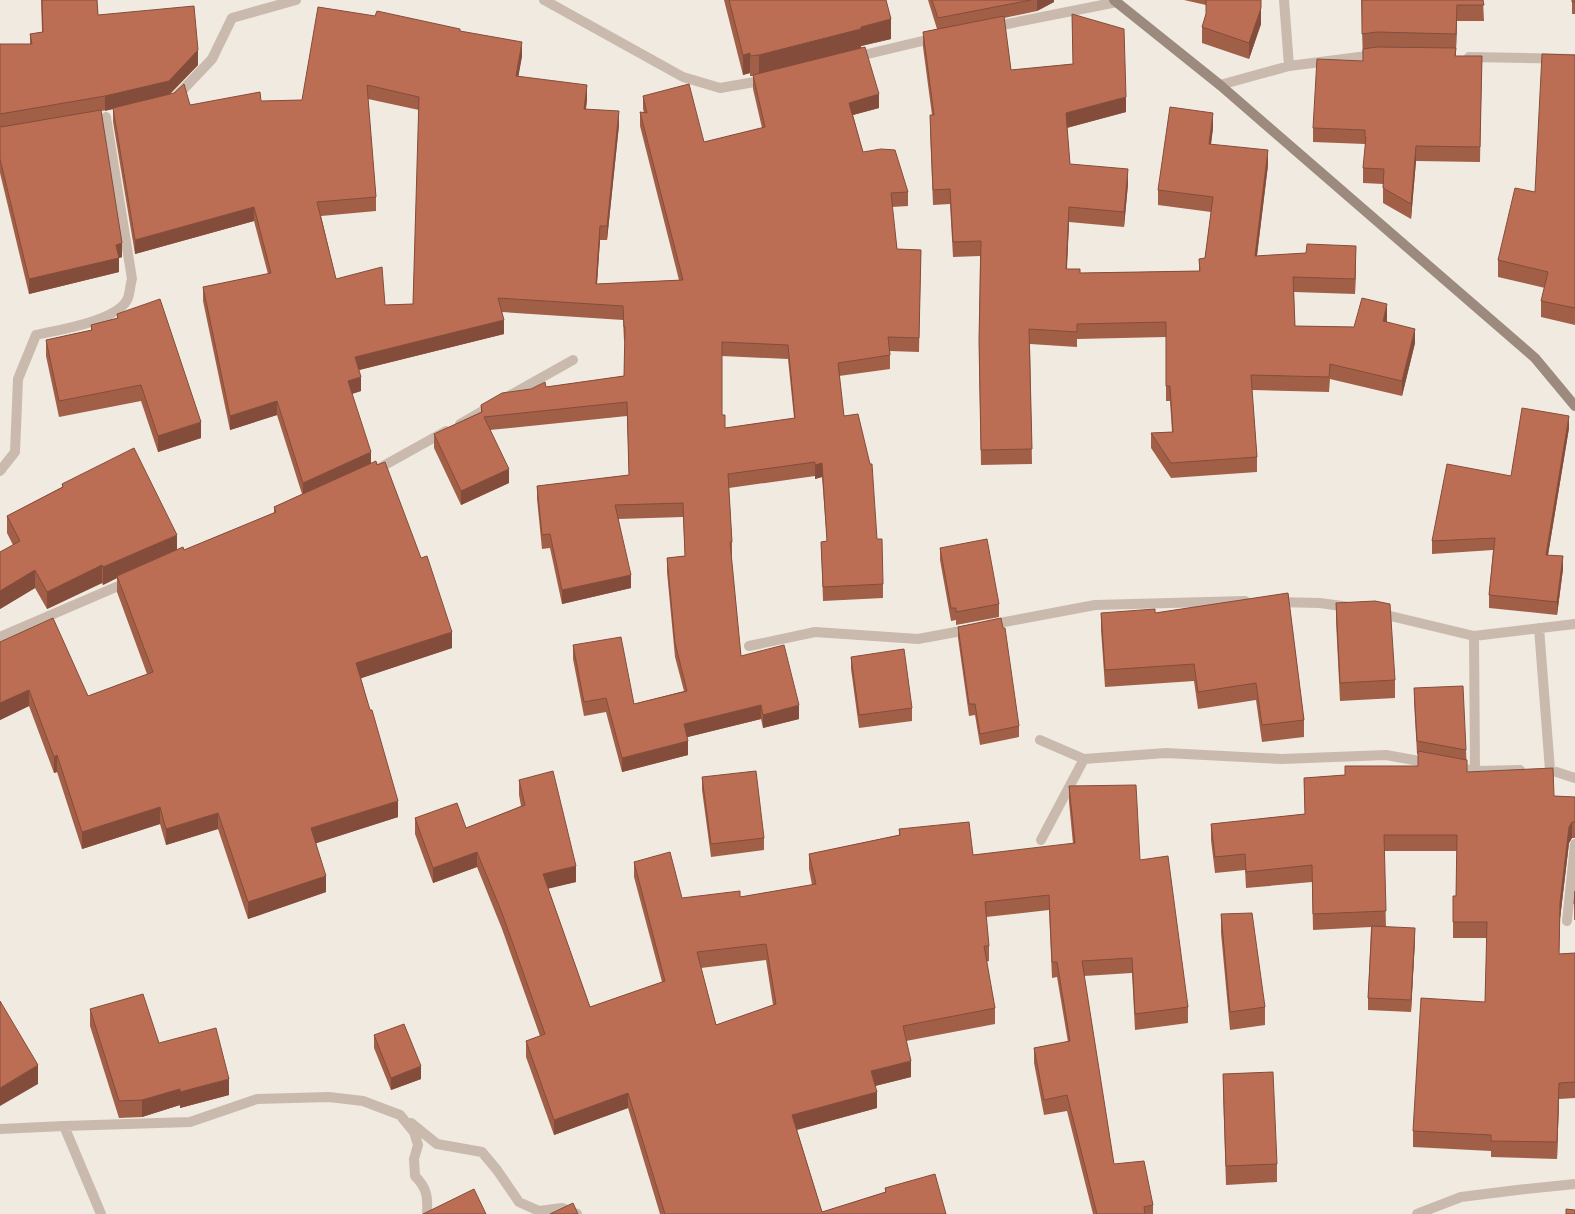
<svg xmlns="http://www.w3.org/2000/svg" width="1575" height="1214" font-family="'IBM Plex Sans',sans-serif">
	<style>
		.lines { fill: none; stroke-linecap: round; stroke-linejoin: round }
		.street { stroke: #c9baad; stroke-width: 10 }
		.secondary { stroke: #9c8a7f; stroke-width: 10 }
		.wall { fill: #a25f48; fill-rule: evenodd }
		.shaded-wall { fill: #844d3b }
		.building { fill: #bc6e54; stroke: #844d3b; fill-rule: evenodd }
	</style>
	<rect width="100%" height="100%" fill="#f1eae1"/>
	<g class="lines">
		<path class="street" d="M544,0L683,77L720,88L766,80
			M1284,0L1289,66
			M992,27L1117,2
			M855,57L935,38
			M1469,57L1575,59
			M1220,85L1289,66L1375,55
			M176,97L212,59L232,18L296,0
			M507,397L573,360
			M460,424L493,405
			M0,471L15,452L18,379L36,335C58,330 116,321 127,300C130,295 130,285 132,279L106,117
			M374,471L446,431
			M1275,602L1320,603L1349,607
			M1378,613L1474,636L1575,624
			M989,625L1095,605L1245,601
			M1539,628L1550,770L1575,778
			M1474,636L1475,771
			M0,637L130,581
			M749,646L815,632L918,639L972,629
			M1040,740L1084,759
			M1454,767L1475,771L1520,770
			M1041,840L1084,759L1166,753L1282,759L1386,755L1430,763
			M1567,921L1575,844
			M411,1123L437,1144L482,1152L497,1170L519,1202L539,1211L562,1208L577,1214
			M64,1126L190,1122L257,1099L329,1097L363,1101L400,1115L414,1132L418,1145L414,1159L415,1176C427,1188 428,1197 427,1214
			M0,1129L64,1126L101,1214
			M1417,1214L1461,1197L1517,1190L1575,1184"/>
		<path class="secondary" d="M1114,0L1220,85L1535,358L1575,406"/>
	</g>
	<path class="wall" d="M41,0H97L98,15L198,65L169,95L190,105L302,100L460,31L522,56L518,77L587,99L586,109L619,125L607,240H600L597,284L679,280L640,126V112L644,113L643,109V96L704,142L762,128L753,89V76H750V73L743,75L724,0H886L891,39L861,46L879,108L853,115L863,152L908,192V206L892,207L897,249L921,250L919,352L890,351V369L839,376L844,416L877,539L883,584V598L823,601L821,542L827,541L822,477L815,479V476L729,488L732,542V556H731L741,656L799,719L763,728L761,719L687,737L688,755L622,772L606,712L584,716L573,659V645L634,704L684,691L675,657L667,572V558L685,556L683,517L618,519L631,588L562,604L550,548L542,549L537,499V486L629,475L627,416L490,430L509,483L461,505L434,448V434L481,412V405L546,387L624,376L625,341H624L623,320L502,312L504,334L359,370L361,391L352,394L371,463L452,648L361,678L398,817L316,843L326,892L248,919L218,829L166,845L160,824L82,849L57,772L54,773L29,706L0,720V642L88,696L147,674L117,592V578L103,585L102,583L47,609L35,588L0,609V552L13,545L7,533V516L62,487V484L177,550H184L274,513V507L302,494L277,415L230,430L203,301V287L268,274L254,221L135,254L113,122V109L101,111L122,257L119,258V272L29,294L0,173V44H30V34L42,32ZM368,99L419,110L413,304L385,305L336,279L321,216L376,211V197ZM722,356L788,359L794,418L725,428L722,415Z
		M928,0H1054V2L1037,11L1004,18L1011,70L1073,64L1072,14L1126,112L1067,128L1070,164L1128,184L1124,227L1069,222L1067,269L1080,273L1199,271V259L1205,258L1211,212L1158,205V190L1213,128L1211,144L1268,165L1257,256L1356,261L1355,294L1294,292L1295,326L1354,327L1387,319V322L1415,343L1402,396L1330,379L1329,392L1252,390L1257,457V472L1171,478L1151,448V433L1172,432L1170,401H1166V337L1077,339V347L1030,344L1032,464L981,465L979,355L980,256L953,257L950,204L933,205L930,130V115H932L923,47V32L937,29Z
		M1184,0H1261V24L1249,59L1202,43V27L1206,14V5Z
		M1361,0H1483L1484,21H1457L1456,50V56H1482L1480,162L1416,161L1411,219L1383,203V184L1363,183V168L1365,152V144L1313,142V128L1363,61Z
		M1572,0H1575V14H1572Z
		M1575,55V325L1541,317V301L1545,288L1498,277V260L1535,192Z
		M117,314L201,438L158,452L141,401L59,417L46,356V340L91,330V325L117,318Z
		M1569,428L1548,555L1563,569L1557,615L1489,608V595L1493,550L1432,554V541L1511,476Z
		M940,548L999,604V617L956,625V620L951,621L940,560Z
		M1288,593L1304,720V737L1262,742L1256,700L1198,709L1194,681L1105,687L1101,630V613H1155Z
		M1336,603L1395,680V698L1340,701L1336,621Z
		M958,627L1019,726V737L980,745L975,715L969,716L958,638Z
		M851,657L912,708V721L859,728L851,669Z
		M1414,688L1466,750L1467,772L1554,796L1575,797V838H1572L1569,843L1560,919L1559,954L1575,953V1098L1559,1099L1557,1159L1491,1157V1151L1413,1147V1131L1485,1002L1487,938H1453V896H1456L1457,851H1384L1386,927L1415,940L1411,1012L1368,1010V998L1371,927L1313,930L1312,882L1246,888L1245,870L1215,873L1211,840V824L1305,814L1304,778L1345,775V766H1418V754H1417L1414,701Z
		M702,777L764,838V850L711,857L702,790Z
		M519,780L576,882L548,888L590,1007L662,982L634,877V862L682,898L740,897L812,885L809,869V854L899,835V829L973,855L1073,844L1069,802V786L1140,860L1188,1007V1023L1135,1030L1132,973L1084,976L1114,1164L1153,1205V1214H1093L1067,1111L1044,1115L1034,1063V1048L1068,1042L1057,977L1052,978L1049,910L986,917L989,946V961L986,962L995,1008V1024L906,1041L911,1077L875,1086L877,1108L797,1130L822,1212L885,1192V1188L946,1214H660L628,1108L554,1135L526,1057V1041L540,1036L502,929L477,867L433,883L415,834V818L466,828L521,806L519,795ZM766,960L773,1005L716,1025L701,968Z
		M1575,891V920H1574V904Z
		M1221,914L1265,1007V1025L1230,1030L1221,933Z
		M90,1009L159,1043L229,1095L180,1108V1105L142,1117L119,1118L90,1026Z
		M374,1035L421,1079L391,1090L374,1048Z
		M1223,1074L1277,1164V1182L1226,1185L1223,1092Z"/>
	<path class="shaded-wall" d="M1037,0H1054V2L1037,11Z
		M1457,5V21L1456,50V34Z
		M1261,8V24L1249,59V43Z
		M891,19V39L861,46V48L759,75V55L861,27Z
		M522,42V56L516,90V76Z
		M198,50V65L169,95L105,111V96Z
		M750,53V73L743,75V55Z
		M587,85V99L584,123V109Z
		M879,94V108L849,116V103Z
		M1126,97V112L1066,128V113Z
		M619,111V125L607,240V226Z
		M1213,113V128L1209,159V144Z
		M1416,146V161L1411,219V204Z
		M1268,150V165L1255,271V256Z
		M1128,169V184L1124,227V212Z
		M254,207V221L135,254V240Z
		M1069,207V222L1066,284V269Z
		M600,226V240L596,298V284Z
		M122,243V257L119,258V272L29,294V279L116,245Z
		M1356,246V261L1355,294V279Z
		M1387,304V319L1383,336V321Z
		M504,320V334L355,371V357Z
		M1415,329V343L1402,396V381Z
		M361,377V391L348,395V381Z
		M277,401V415L230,430V416Z
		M1569,416V428L1546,567V555Z
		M201,422V438L158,452V436Z
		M371,452V466L303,497V483Z
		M822,463V477L815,479V465Z
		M509,469V483L461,505V491Z
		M177,535V552L117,576V578L103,585V567Z
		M1563,556V569L1557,615V602Z
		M102,565V583L47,609V592Z
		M35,570V588L0,609V591Z
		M631,575V588L562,604V590Z
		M452,632V648L356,680V663Z
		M29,690V706L0,720V703Z
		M761,705V719L684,738V724Z
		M799,705V719L763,728V715Z
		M688,741V755L622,772V758Z
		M57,755V772L54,773V757Z
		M398,801V817L311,845V828Z
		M160,807V824L82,849V832Z
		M218,813V829L166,845V829Z
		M1572,822V838L1569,843L1560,919L1559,970L1560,903L1569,827Z
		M477,852V867L433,883V868Z
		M576,866V882L543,890V874Z
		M326,876V892L248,919V902Z
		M1415,928V940L1411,1012V1000Z
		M911,1061V1077L871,1087V1071Z
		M38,1065V1084L0,1106V1088Z
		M421,1066V1079L391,1090V1078Z
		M229,1079V1095L180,1108V1092Z
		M1559,1083V1099L1557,1159V1142Z
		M180,1089V1105L142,1117V1100Z
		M877,1092V1108L792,1131V1115Z
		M628,1093V1108L554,1135V1120Z"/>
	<path class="building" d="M42,0H97L98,15L194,6L198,50L169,81L105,96L0,114V44H32L30,34L43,32Z
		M729,0H886L891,19L861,27V29L759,55L750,56V53L743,55Z
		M932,0H1031L938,18Z
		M1206,0H1261V8L1249,43L1202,27L1206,14Z
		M1362,0H1483L1484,5H1457L1456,34L1377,32L1362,34Z
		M1572,0H1575V2H1572Z
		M318,7L375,16L377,11L460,29V31L522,42L516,76L587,85L584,109L619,111L607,226H600L596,284L683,280L640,112L647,113L643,96L689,84L704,142L765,127L753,75L865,47L879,94L849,103L863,152L881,149L895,150L908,192L891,193L897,249L921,250L919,338L888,337L890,355L838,363L844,416L858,414L870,464H872L877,539H882L883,584L823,587L821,542L827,541L822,463L815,465V462L728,474L732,542H730L741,656L784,645L799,705L763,715L761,705L684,724L688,741L622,758L606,698L584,702L573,645L621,637L634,704L687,691L675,643L667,558L685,556L683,503L615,505L631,575L562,590L550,534L542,535L537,486L629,475L627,402L484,417L509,469L461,491L434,434L482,412L481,405L502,393L531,389L545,382L546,387L624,376L625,327H624L623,306L498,298L504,320L355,357L361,377L348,381L371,452L303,483L277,401L230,416L203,287L271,273L254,207L135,240L113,108L174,93L184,84L190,105L260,92L261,101L302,100ZM367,85L419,97L413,304L385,305L382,267L336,279L317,202L376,197ZM722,342L788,345L795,418L725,428V415H722Z
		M1072,14L1124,29L1126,97L1066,113L1070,164L1128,169L1124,212L1069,207L1066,269H1080V273L1200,271L1199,259L1205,258L1213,197L1158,190L1170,107L1213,113L1209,144L1268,150L1255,256L1306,253L1307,244L1356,246L1355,279L1293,277L1295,326L1354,327L1362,298L1387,304L1383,321L1415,329L1402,381L1330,364L1329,377L1251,375L1257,457L1171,463L1151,433L1173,432L1170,386H1166V322L1077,324V332L1029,329L1032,449L981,450L979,340L981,241L953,242L950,189L933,190L930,115H934L923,32L1004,16L1011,70L1073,64Z
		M1377,47L1456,48L1455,56H1482L1480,147L1416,146L1411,204L1383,188L1384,169L1363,168L1366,137H1365V130L1313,128L1317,59L1363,61V49Z
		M1542,54L1575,55V308L1541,301L1548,272L1498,260L1515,188L1535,192Z
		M101,110L122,243L116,245L119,258L29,279L0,159V126L1,127Z
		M160,299L201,422L158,436L141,385L59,401L46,340L92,330L91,325L118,318L117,314Z
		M1522,408L1569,416L1546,555L1563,556L1557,602L1489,595L1495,538L1432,541L1447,464L1511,476Z
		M134,448L177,535L103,567L102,565L47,592L35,570L0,591V552L20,541L7,516L63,487L62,484Z
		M376,461L377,465L385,462L421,558L427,556L452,632L356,663L370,710H372L398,801L311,828L326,876L248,902L218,813L166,829L160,807L82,832L57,755L54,757L29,690L0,703V642L53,618L88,696L153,672L117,576L183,547L184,550L276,512L274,507Z
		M987,539L999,604L956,612V608H951L940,548Z
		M1288,593L1304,720L1262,725L1256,683L1198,692L1194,664L1105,670L1101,613L1155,609V613Z
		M1375,601L1390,604L1395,680L1340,683L1336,603Z
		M1001,618L1003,628H1005L1019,726L980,734L975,704H969L958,627Z
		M904,649L912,708L859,715L851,657Z
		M1463,686L1466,750L1417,741L1414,688Z
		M1418,751L1467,760V772L1553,768L1554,796L1575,797V822H1572L1569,827L1560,903L1559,954L1575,953V1082L1559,1083L1557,1142L1491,1141V1135L1413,1131L1421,998L1485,1002L1487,922H1453V896H1456L1457,835H1384L1386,911L1313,914L1312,865L1246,872L1245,854L1215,857L1211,824L1305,814L1304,778L1345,775V766H1418Z
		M553,771L576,866L543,874L590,1007L665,981L634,862L670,852L682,898L740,891V897L816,884L809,854L900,835L899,829L969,822L973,855L1075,843L1069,786L1136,785L1140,860L1168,856L1188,1007L1135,1014L1132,958L1082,961L1114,1164L1144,1161L1153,1205L1144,1207L1145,1214H1097L1067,1095L1044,1100L1034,1048L1070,1041L1057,962H1052L1049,895L985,902L989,946H984L995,1008L903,1026L911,1061L871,1071L877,1092L792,1115L822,1212L886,1192L885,1188L935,1174L946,1214H665L628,1093L554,1120L526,1041L545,1034L502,913L477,852L433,868L415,818L457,803L466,828L525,805L519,780ZM766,944L776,1004L716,1025L697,952Z
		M756,771L764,838L711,844L702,777Z
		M1575,891V904H1574Z
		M1252,913L1265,1007L1230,1012L1221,914Z
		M1372,926L1415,928L1411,1000L1368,998Z
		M143,994L159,1043L216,1028L229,1079L180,1092V1089L142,1100L119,1101L90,1009Z
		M0,1001L38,1065L0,1088Z
		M404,1024L421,1066L391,1078L374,1035Z
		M1273,1072L1277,1164L1226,1166L1223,1074Z
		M474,1189L486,1214H423Z
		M573,1203L578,1214H550Z
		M1566,1209L1575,1210V1214H1566Z"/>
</svg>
